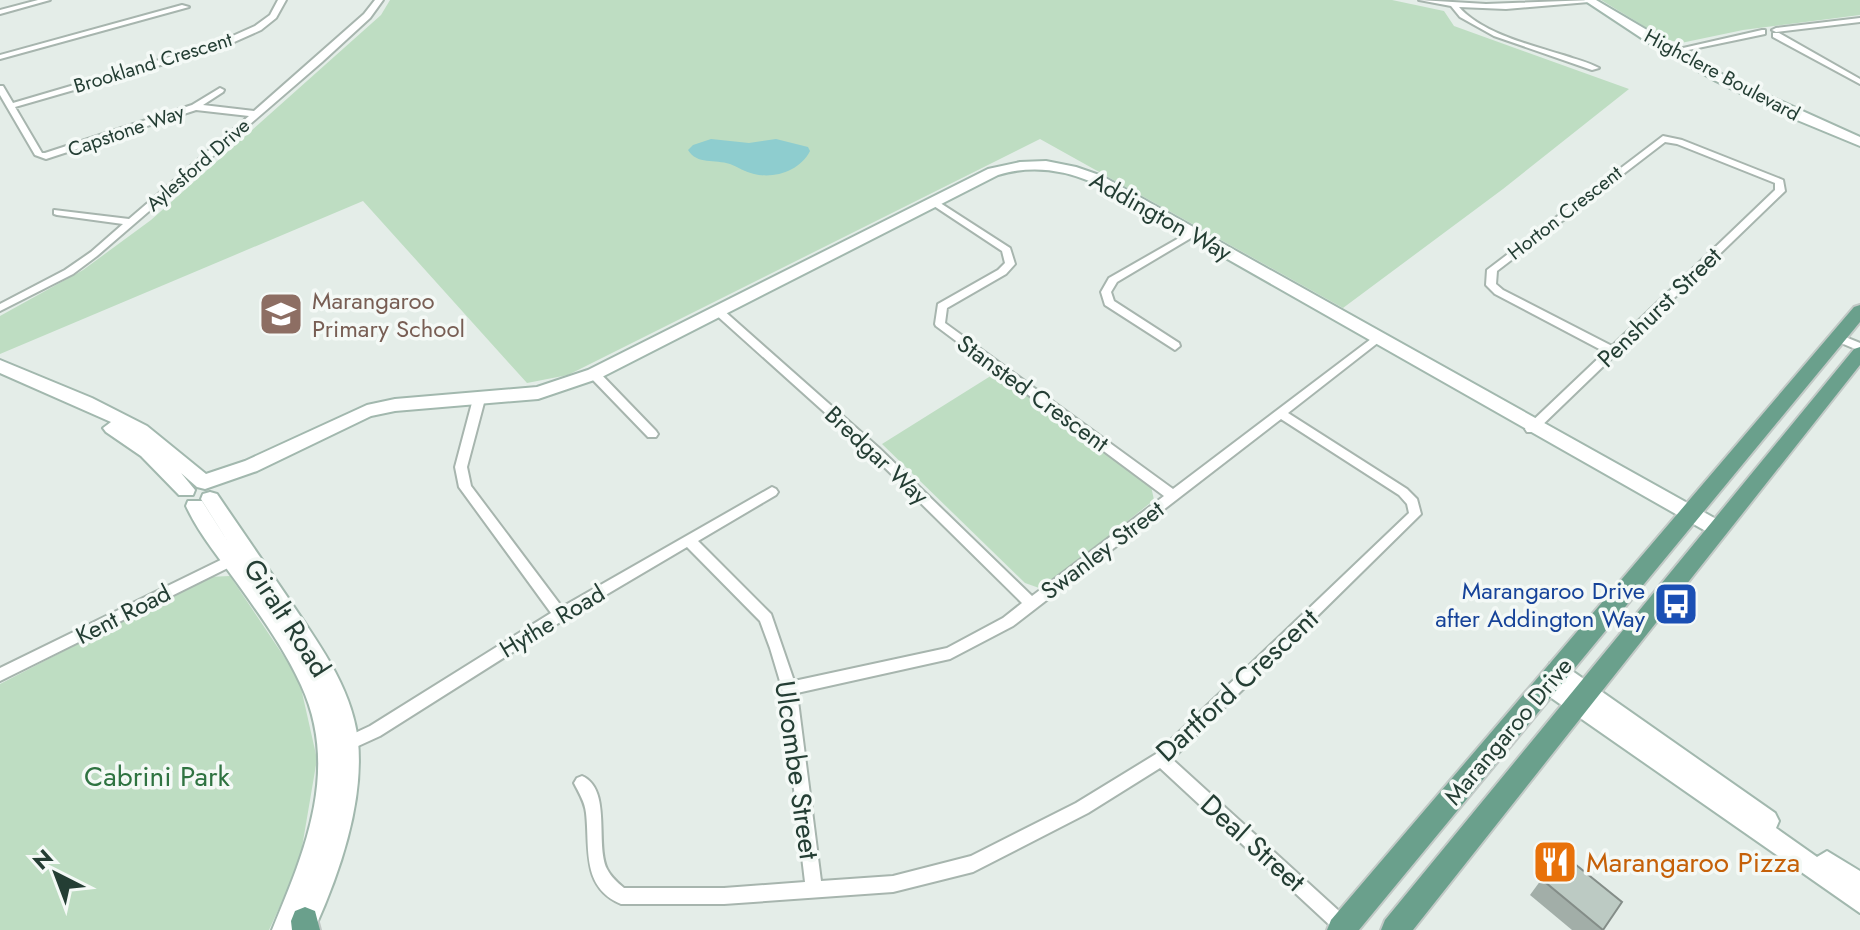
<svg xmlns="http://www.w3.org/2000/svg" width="1860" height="930" font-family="Jost,sans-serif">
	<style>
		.green { fill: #beddc2 }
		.water { fill: #8ecdcf }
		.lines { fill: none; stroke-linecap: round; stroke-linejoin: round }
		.street-casing { stroke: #a7b5ae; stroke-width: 4 }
		.secondary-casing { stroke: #a2b8ae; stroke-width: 4 }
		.primary-casing { stroke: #c2c9c6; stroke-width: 4 }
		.street { fill: #fff; fill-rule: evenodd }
		.secondary { fill: #fff; fill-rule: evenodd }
		.primary { fill: #6aa08c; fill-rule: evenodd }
		.wall { fill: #a2aea8 }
		.building { fill: #bccac3; stroke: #848d88; stroke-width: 2 }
		.labels { text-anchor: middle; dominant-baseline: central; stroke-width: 7; stroke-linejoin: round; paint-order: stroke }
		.far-street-label { font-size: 20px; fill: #243e34; stroke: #f4f9f6 }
		.street-label { font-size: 24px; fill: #243e34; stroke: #f4f9f6 }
		.education-label { font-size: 24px; fill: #785e54; stroke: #f4f9f6; text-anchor: start }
		.transit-label { font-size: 24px; fill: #164399; stroke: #f4f9f6; text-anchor: end }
		.near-street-label { font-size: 28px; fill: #243e34; stroke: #f4f9f6 }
		.near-park-label { font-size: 28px; fill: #2f7341; stroke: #f4f9f6 }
		.near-food-label { font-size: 28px; fill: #c56008; stroke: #f4f9f6; text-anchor: start }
	</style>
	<rect width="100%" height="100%" fill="#e4ede8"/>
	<path class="green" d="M390,0H1392L1444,11L1454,26L1629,89L1503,189L1343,308L1040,139L568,375L527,383L363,201L0,354V316L83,270L151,220L381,15Z
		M1601,0H1860V15L1743,30L1681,43L1665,39Z
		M997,372L1151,486L1154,500L1042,589L1025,583L882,444Z
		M230,576L299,679L317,759L299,865L269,930H0V684L207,577Z"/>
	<path class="water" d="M711,139L749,143L776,139L808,147L810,151C800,171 774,179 754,174C745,172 738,167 730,164C715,159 697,165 688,150L693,145Z"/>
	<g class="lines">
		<g class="street-casing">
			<path id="street" d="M38,0H50L0,14V10Z
				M278,0H286L276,18L261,30L223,47L15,107L42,153H45L192,105L220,88L224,90L223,92L203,105L254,111L364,14L375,0H383L370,18L322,62L97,256L73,274L0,311V304L65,270L91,252L123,224L57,215L54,214V210L129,219L249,116L196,110L46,159L35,155L0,95V86H3L13,103L217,43L255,26L270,15Z
				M1419,0L1486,4L1593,0L1589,2L1506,9L1459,7C1482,33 1530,45 1563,55C1575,59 1588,62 1599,68L1592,70L1494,36L1460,17L1451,6Z
				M182,5L189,7L0,59V55Z
				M1860,18V22L1776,32L1772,30L1776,28Z
				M1762,30H1765V34L1674,53L1670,51Z
				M1773,33H1779L1860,79V84L1773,37Z
				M1663,136L1682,140L1783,180L1785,191L1535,432H1527L1525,429L1527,426L1605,352L1495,294L1486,285L1487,270ZM1665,142L1677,144L1775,183V190L1612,346L1503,290L1496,284L1497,271Z
				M934,199L1010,248L1015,264L1006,274L947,308L945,323L1173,489L1375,336H1383L1384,338L1288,413L1407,489L1417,499L1421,514L1172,759L1350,921L1352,927L1351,930H1335L1160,768L1088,813L973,872L893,892L724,904H621C581,887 590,848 586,813C585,802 579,793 574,783L577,778L582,776C612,789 595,844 607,869C611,877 617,882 624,888H724L805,882L782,688L770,648L760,621L687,547L565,619L380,736L345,752L340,750L338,745L340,740L370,726L551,613L459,487L455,467L473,399L479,395L485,399L467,467L471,486L562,607L772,487L776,489L778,492L776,495L698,541L771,614L794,681L947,648L1003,618L1022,603L871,454L714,313L713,311L714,309H722L879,448L1032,596L1164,496L936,326L935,324L938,304L998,270L1005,263L1002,251L931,204L929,202ZM1281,419L1399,495L1407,504L1409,513L1156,754L1076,803L971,856L893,876L821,881L797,693L950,659L1013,626Z
				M1193,230L1196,231V235L1117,282L1111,292L1114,301L1179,343L1180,346L1175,350L1105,305L1101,292L1109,278Z
				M1838,334L1860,343V351L1834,340L1833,338Z
				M594,370L598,371L656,431L658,434L656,437H648L590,377L588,374L590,371Z
				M235,553L240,554L241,558L240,562L0,681V668Z"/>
		</g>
		<g class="secondary-casing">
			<path id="secondary" d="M1584,0H1596L1725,76L1860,137V146L1785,115L1716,81L1649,43Z
				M1046,161L1076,167L1102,176L1725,524L1728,529L1725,534H1711L1092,182C1061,169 1031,165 998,175L600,378L538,399L395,411L371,416L257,471L205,489L197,487L181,473L195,490L193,495H179L141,456L106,432L103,428L111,422L0,373V360L92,398L147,426L206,474L245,461L367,405L395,399L537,387L588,370L988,169L1020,162Z
				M210,492L217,494C240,528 263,561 286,595C316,640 352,686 358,741C364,803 339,875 314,930H272C305,851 340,769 301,685C285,650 262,618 240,587C221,560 200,536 186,506L188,501H202L230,545L201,499L203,494Z
				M1558,661L1775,813L1779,821L1776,828L1817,857L1827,851L1860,871V913L1540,690L1537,683L1540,676L1549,674L1547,670L1550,663Z"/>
		</g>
		<g class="primary-casing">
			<path id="primary" d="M1860,305V322L1359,930H1327L1331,920L1854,307Z
				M1860,347V365L1413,930H1381L1385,920L1854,349Z
				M305,907L315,911L320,930H292L291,921L295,911Z"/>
		</g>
		<use href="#street" class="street"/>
		<use href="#secondary" class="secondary"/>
		<use href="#primary" class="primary"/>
	</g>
	<path class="wall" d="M1565,856L1603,930H1572L1530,895L1549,869Z"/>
	<path class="building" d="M1565,856L1622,902L1603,930L1545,882Z"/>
	<defs>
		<g id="school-square" transform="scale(2.3)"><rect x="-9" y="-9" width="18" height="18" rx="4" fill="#8d6e63" stroke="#f4f9f6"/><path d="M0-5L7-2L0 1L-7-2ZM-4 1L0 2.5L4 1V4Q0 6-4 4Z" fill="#fff"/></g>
		<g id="bus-square" transform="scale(2.3)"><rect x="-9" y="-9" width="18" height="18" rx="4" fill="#1a4fb4" stroke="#f4f9f6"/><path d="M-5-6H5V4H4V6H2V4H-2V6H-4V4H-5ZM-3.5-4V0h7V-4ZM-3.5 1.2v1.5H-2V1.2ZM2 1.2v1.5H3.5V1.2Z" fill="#fff"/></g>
		<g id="restaurant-square" transform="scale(2.3)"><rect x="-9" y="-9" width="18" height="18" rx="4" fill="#e8710a" stroke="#f4f9f6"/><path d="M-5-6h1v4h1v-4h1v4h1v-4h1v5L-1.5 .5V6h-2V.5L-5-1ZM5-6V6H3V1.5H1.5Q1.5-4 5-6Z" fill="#fff"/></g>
	</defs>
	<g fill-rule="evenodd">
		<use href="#school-square" x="281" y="314"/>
		<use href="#bus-square" x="1676" y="604"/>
		<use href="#restaurant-square" x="1555" y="862"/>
	</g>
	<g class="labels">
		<g class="far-street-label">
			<text transform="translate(153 63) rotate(-17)">Brookland Crescent</text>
			<text transform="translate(1722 75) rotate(28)">Highclere Boulevard</text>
			<text transform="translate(126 131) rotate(-19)">Capstone Way</text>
			<text transform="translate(198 165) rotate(-41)">Aylesford Drive</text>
			<text transform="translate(1565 213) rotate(-38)">Horton Crescent</text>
		</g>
		<g class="street-label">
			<text transform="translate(1161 216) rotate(29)">Addington Way</text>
			<text transform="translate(1659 307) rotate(-44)">Penshurst Street</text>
			<text transform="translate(1033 393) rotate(36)">Stansted Crescent</text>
			<text transform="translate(877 455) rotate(43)">Bredgar Way</text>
			<text transform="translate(1102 550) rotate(-37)">Swanley Street</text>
			<text transform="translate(123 614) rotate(-27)">Kent Road</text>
			<text transform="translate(552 621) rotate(-31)">Hythe Road</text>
			<text transform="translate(1508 731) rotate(-50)">Marangaroo Drive</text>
		</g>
		<g class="education-label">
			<text x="312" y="300">Marangaroo<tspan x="312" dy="28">Primary School</tspan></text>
		</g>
		<g class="transit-label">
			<text x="1645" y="590">Marangaroo Drive<tspan x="1645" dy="28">after Addington Way</tspan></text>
		</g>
		<g class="near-street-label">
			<text transform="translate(287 618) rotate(57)">Giralt Road</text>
			<text transform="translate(1237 685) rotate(-43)">Dartford Crescent</text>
			<text transform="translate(797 770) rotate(82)">Ulcombe Street</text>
			<text transform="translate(1253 843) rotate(42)">Deal Street</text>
		</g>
		<g class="near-park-label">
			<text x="157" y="776">Cabrini Park</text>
		</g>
		<g class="near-food-label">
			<text x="1586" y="862">Marangaroo Pizza</text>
		</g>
	</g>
	<g transform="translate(56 874) rotate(318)" stroke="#f4f9f6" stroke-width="6" paint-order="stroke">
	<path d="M0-6L14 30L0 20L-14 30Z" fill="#243e34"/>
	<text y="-12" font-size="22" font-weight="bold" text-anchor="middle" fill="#243e34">N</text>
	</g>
</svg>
